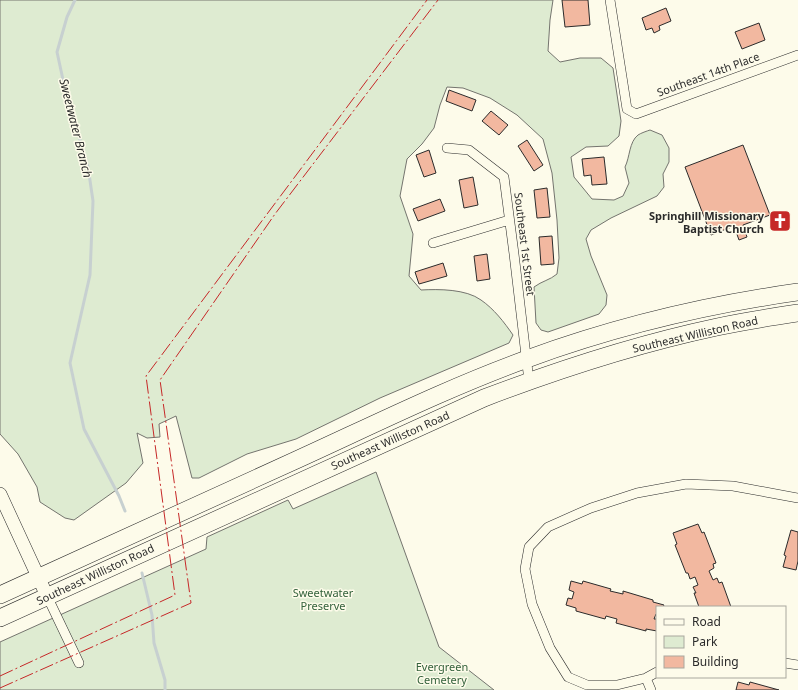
<svg xmlns="http://www.w3.org/2000/svg" width="798" height="690" font-family="'Noto Sans',sans-serif">
	<style>
		.green { fill: #deebd1; stroke: #74746e }
		.lines { fill: none; stroke-linecap: round; stroke-linejoin: round }
		.stream { stroke: #c7d0d0; stroke-width: 3 }
		.building { fill: #f2b8a0; stroke: #2b2b2b }
		.street-casing { stroke: #2b2b2b; stroke-width: 10 }
		.secondary-casing { stroke: #2b2b2b; stroke-width: 14 }
		.highway-casing { stroke: #2b2b2b; stroke-width: 18 }
		.street { stroke: #fdfbea; stroke-width: 9 }
		.secondary { stroke: #fdfbea; stroke-width: 13 }
		.highway { stroke: #fdfbea; stroke-width: 17 }
		.power { stroke: #c62828; stroke-width: 1; stroke-dasharray: 14 3 2 3; stroke-linecap: butt }
		.labels { text-anchor: middle; dominant-baseline: central; stroke-width: 3; stroke-linejoin: round; paint-order: stroke }
		.street-label { font-size: 11px; fill: #2b2b2b; stroke: #fdfbea }
		.poi-label { font-size: 11px; font-weight: bold; fill: #2b2b2b; stroke: #fdfbea; text-anchor: end }
		.park-label { font-size: 11px; fill: #34623c; stroke: #fdfbea }
		.water-label { font-size: 12px; font-style: italic; fill: #2b2b2b; stroke: #fdfbea }
	</style>
	<rect width="100%" height="100%" fill="#fdfbea"/>
	<path class="green" d="M0,0H553L550,20L548,51L560,62L580,58H601L613,68L621,121L619,136L608,146L586,147L571,157L574,177L592,199L614,200L623,196L629,183L625,167C630,157 629,142 638,135C641,133 647,131 650,130L662,135L669,148V162L663,174L664,187L657,196L611,218L591,230L586,239L591,256L607,295L606,305L599,314L548,332L541,330L536,323L534,287C542,281 550,280 557,274L559,258L557,220L552,173L543,139L517,115L490,98L463,88L447,87L440,105L434,128L422,144L407,159L400,196L413,234L409,276L421,290C439,289 466,289 481,300C494,309 504,322 513,335L509,343L380,398L296,439L247,454L199,478H192L176,416L159,424L160,437L147,438L137,433L143,463L126,483L74,520L65,518L40,502L37,487L18,454L0,434Z
		M376,472L439,647L494,690H0V642L206,549L207,537L288,500L293,509Z"/>
	<g class="lines">
		<path class="stream" d="M75,0L67,17L57,52L65,89L88,167L93,201L90,275L70,363L84,429L119,496L125,511
			M142,573L152,615L154,643L165,680V690"/>
	</g>
	<path class="building" d="M562,0H588L590,25L565,27Z
		M666,8L671,21L659,26L660,30L654,33L652,28L646,30L642,18Z
		M759,23L765,40L742,49L735,32Z
		M449,90L476,100L472,111L446,101Z
		M491,111L508,125L499,135L482,121Z
		M527,140L543,165L534,171L518,146Z
		M743,145L770,215L743,225L747,237L739,240L734,226L711,235L685,167Z
		M429,150L436,173L424,177L416,155Z
		M604,157L607,184L592,185L591,175L584,176L582,159Z
		M473,177L478,205L464,208L459,180Z
		M547,188L550,217L537,218L534,190Z
		M440,199L445,211L418,221L413,209Z
		M552,236L554,264L541,265L539,237Z
		M487,254L490,279L477,281L474,256Z
		M443,263L447,276L419,284L415,272Z
		M698,524L702,533L704,532L716,563L713,564L714,568L709,571L713,580L717,578L719,583L722,582L731,607H699L694,593H696L693,587L698,585L695,577L690,579L688,573H686L675,545L677,544L673,533Z
		M791,530L798,532V561L796,570L783,567L786,556L784,555Z
		M571,581L582,584L583,581L611,589L610,591L623,594V591L653,600V602L664,605L663,607H657V614H656L654,619H657V631L646,629V631L616,623L617,619L606,616L605,619L576,611V608L566,605L568,598L572,599L574,592L569,590Z
		M738,682L749,685L750,682L779,690H736Z"/>
	<g class="lines">
		<g class="street-casing">
			<path id="street" d="M610,0L627,109L636,114L798,55
				M447,148L469,150L504,177L514,254L529,381
				M433,243L509,220
				M47,596L79,663
				M785,663L798,665
				M657,672L646,678L617,685H587L568,677L550,648L532,604L525,569L529,547L548,527L591,508L637,493L686,484L733,486L798,498
				M646,678L651,690"/>
		</g>
		<g class="secondary-casing">
			<path id="secondary" d="M0,494L47,596"/>
		</g>
		<g class="highway-casing">
			<path id="highway" d="M0,595C98,550 196,505 294,461C371,426 447,388 527,359C614,327 706,305 798,292
				M0,618L484,398C560,369 637,344 717,327C744,321 771,317 798,313"/>
		</g>
		<use href="#street" class="street"/>
		<use href="#secondary" class="secondary"/>
		<use href="#highway" class="highway"/>
		<path class="power" d="M0,676L175,595L146,376L427,0
			M0,688L191,603L160,380L275,214L438,0"/>
	</g>
	<defs>
		<g id="church-square" transform="scale(1.15)"><rect x="-9" y="-9" width="18" height="18" rx="4" fill="#c62828" stroke="#fdfbea"/><path d="M-1.2-6h2.4v3.5h3.3v2.4h-3.3V6h-2.4V-.1h-3.3v-2.4h3.3Z" fill="#fff"/></g>
	</defs>
	<g fill-rule="evenodd">
		<use href="#church-square" x="780" y="221"/>
	</g>
	<g class="labels">
		<g class="street-label">
			<text transform="translate(708 74) rotate(-20)">Southeast 14th Place</text>
			<text transform="translate(525 244) rotate(83)">Southeast 1st Street</text>
			<text transform="translate(695 334) rotate(-13)">Southeast Williston Road</text>
			<text transform="translate(390 440) rotate(-24)">Southeast Williston Road</text>
			<text transform="translate(95 574) rotate(-25)">Southeast Williston Road</text>
		</g>
		<g class="poi-label">
			<text x="764" y="215">Springhill Missionary<tspan x="764" dy="13">Baptist Church</tspan></text>
		</g>
		<g class="park-label">
			<text x="323" y="592">Sweetwater<tspan x="323" dy="13">Preserve</tspan></text>
			<text x="442" y="666">Evergreen<tspan x="442" dy="13">Cemetery</tspan></text>
		</g>
		<g class="water-label">
			<text transform="translate(76 128) rotate(76)">Sweetwater Branch</text>
		</g>
	</g>
	<rect x="656" y="606" width="130" height="72" fill="#fdfbea" stroke="#a9a89e"/>
	<rect x="664" y="619" width="20" height="6" fill="#fdfbea" stroke="#a9a89e"/>
	<text x="692" y="626" font-size="12" fill="#2b2b2b">Road</text>
	<rect x="664" y="636" width="20" height="12" fill="#deebd1" stroke="#a9a89e"/>
	<text x="692" y="646" font-size="12" fill="#2b2b2b">Park</text>
	<rect x="664" y="656" width="20" height="12" fill="#f2b8a0" stroke="#a9a89e"/>
	<text x="692" y="666" font-size="12" fill="#2b2b2b">Building</text>
</svg>
